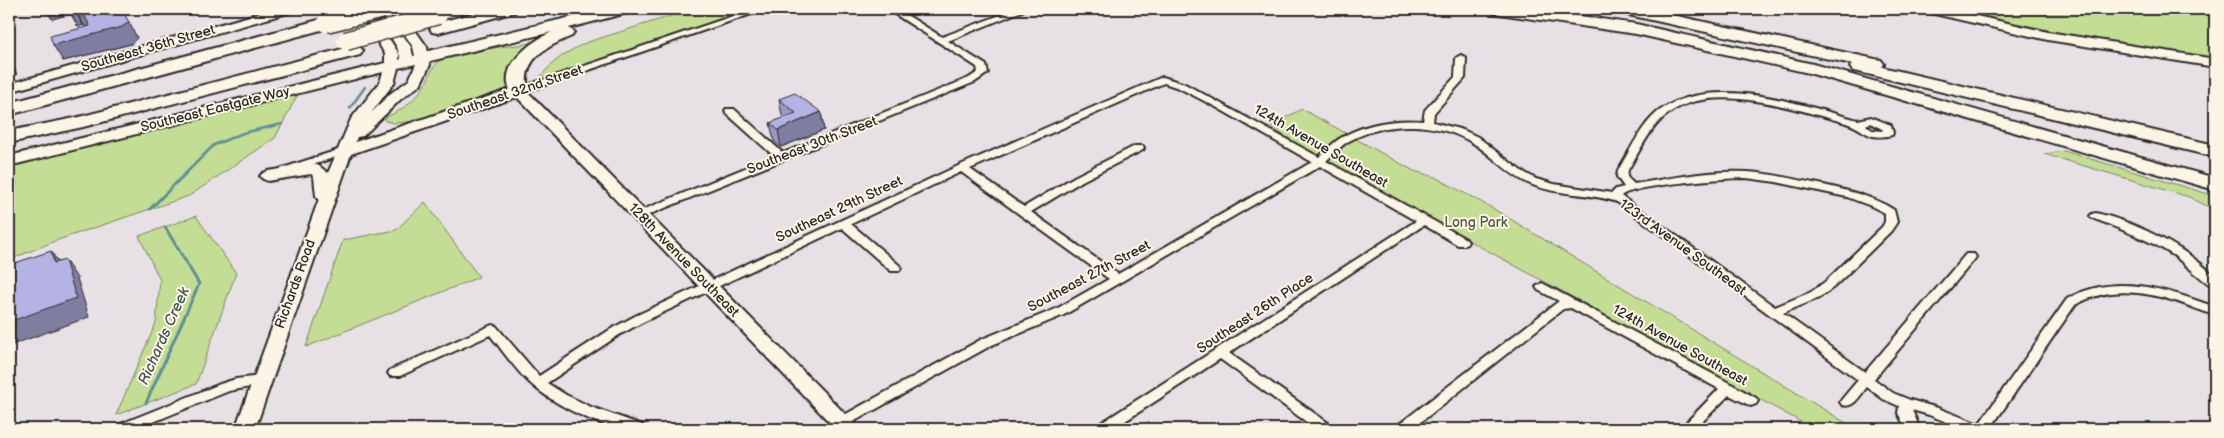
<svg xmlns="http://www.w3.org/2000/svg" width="2224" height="438" font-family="'Balsamiq Sans',sans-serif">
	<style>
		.green { fill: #c4dd94; stroke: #788460 }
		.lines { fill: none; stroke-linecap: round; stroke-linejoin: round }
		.stream-far1 { stroke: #5e8e95; stroke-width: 2.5 }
		.stream { stroke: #5e8e95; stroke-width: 3 }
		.street-casing { stroke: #2b2b2b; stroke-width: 4 }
		.secondary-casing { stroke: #2b2b2b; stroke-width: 4 }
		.highway-casing { stroke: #2b2b2b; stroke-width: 4 }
		.street { fill: #fcf5e5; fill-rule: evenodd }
		.secondary { fill: #fcf5e5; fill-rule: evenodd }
		.highway { fill: #fcf5e5; fill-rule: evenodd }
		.highway-bridge-casing { stroke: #2b2b2b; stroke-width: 21; stroke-linecap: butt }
		.highway-bridge { stroke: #fcf5e5; stroke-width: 18 }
		.wall { fill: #9c9ac4; stroke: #2b2b2b }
		.shaded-wall { fill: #7f7da0; stroke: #2b2b2b }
		.building { fill: #b5b3e4; stroke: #2b2b2b }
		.labels { text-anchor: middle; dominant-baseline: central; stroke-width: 4; stroke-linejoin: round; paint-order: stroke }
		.street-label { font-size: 14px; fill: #2b2b2b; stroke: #fcf5e5 }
		.park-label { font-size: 14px; fill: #515845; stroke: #fcf5e5 }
		.water-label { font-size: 15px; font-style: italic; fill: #405457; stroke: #fcf5e5 }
	</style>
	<rect width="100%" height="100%" fill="#e7e1e5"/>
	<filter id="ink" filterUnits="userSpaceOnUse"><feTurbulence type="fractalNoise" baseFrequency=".02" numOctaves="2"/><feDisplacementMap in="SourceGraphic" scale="10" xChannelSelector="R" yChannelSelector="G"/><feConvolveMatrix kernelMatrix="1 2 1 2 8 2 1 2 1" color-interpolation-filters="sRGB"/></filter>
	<g filter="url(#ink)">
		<path class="green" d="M693,9H755L537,82C551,61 566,52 588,42Z
			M1951,9H2215V58L2099,41Z
			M533,43C516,57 509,62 510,86L503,91L410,122L394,123L385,121L386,117C404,110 416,99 426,83C429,77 432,68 437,63C447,51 515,46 533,43Z
			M298,94L275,138L189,196L55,241L9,260V213L17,182L9,183V165L247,104Z
			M1302,109L1414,171L1435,177L1492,208L1856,429H1814L1338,169L1269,126Z
			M2064,151L2215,196V210L2189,197L2044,154Z
			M425,202L479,277L306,347L343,240L396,230Z
			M196,216L236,273L196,384L116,415L156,323L160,280L139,236Z"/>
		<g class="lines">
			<path class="stream-far1" d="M350,108L365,87
				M166,193L214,145L243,133L282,124"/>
			<path class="stream" d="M150,209L167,192
				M146,403L199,284L165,227"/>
			<g class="street-casing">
				<path id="street" d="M754,9H766L522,93L519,94L514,91L516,89Z
					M887,9H897L942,37L1016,9H1027L948,41L986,65L988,73L975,82L643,217H635L633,215L635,213L774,156L726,113L725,111L726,109H734L783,153L969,78L978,72L977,67Z
					M1461,55L1466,58L1465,78L1434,113L1433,122L1463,130L1478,137L1520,170L1536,179L1554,184L1612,193L1616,189L1624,187L1617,177L1618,170C1631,150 1642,122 1662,109C1715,74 1803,105 1858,120L1871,117L1891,125L1893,133L1892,135C1866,141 1866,129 1846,123C1798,110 1712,80 1668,114C1650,127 1640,151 1628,170L1627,177L1634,184C1671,178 1709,170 1747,172C1771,173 1795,180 1819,184C1845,190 1871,195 1894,210L1897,222L1891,231L1834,287L1819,298L1783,313L1865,372L1966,254H1974L1976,257L1974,260L1874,379L1893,393L1910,400L1938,408L1979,424L2067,299C2113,272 2168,289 2215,307V315C2203,312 2190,306 2178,302C2143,291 2108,286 2075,305L1990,429H1964L1929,415L1912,410L1920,429H1906L1898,413L1899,406L1883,399L1867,387C1860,395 1854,409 1842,405L1840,402L1842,399L1858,380L1617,202C1588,192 1556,196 1528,183C1508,174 1494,157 1476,145C1440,121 1388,120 1349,141C1340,146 1334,154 1326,161L1466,239L1468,242L1466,245H1458L1424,225L1229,353L1331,425L1333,429H1316L1220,359L1113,429H1096L1098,425L1416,221L1320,166L1064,315L992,345L842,428L837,427L835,423L837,419L982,339L1056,309L1109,279L961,172L851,224L899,265L901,268L899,271H891L842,228L643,322L619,335L547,383L566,395L591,407L642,425L644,429C636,429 628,430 621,429C592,423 551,403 529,382C514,368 503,351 490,335L400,376H390L388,373L390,370L492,325L496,326L539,376L611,329L635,316L958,166L1160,78L1163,77L1185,84L1319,157C1325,151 1332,144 1339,139C1364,123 1395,119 1423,121L1425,110L1455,77L1456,58ZM1164,83L1179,88L1216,107L1312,162L1118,274L1031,212L1082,181L1143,150L1144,148L1143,146H1135L1074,177L1024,207L970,169ZM1870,123L1882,129L1883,131L1872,130L1866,125ZM1746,178L1776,182L1847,197L1871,206L1885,213V222L1882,227L1826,281L1811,292L1775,307L1621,196C1632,185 1726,178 1746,178Z
					M344,148L349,151L348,153L288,173L284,174L279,171L280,169Z
					M2096,213C2135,222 2188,248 2215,277V288C2210,287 2182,261 2173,255C2148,239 2120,229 2092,218L2090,216L2092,214Z
					M1542,283L1733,385L1756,398L1758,401L1756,404L1751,406L1729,395L1695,429H1680L1719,389L1571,308L1563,309L1412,429H1396L1398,425L1559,301L1538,290L1536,287Z
					M261,376L266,378L268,381L266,384L229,391L136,429H116L118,425L220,384L236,379Z"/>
			</g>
			<g class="secondary-casing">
				<path id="secondary" d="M274,9H293L291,12L9,92V84Z
					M358,9H370L399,54V60L401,59L397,47L373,9H385L411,47L413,56H415L413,47L388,9H400L427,47L430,65L420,85L401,99L363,136L357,137L355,142L514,88H524L855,424L858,429H836L517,97L351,154L255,429H235L319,199L316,196L314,177L311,174L268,181L263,179L260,176L263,173L268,171L314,164L319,166L328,173L351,119L380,82L383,72L9,166V156L385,63V54ZM416,64L409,80L391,93L371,113L394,83L398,68Z
					M1924,9H1945L2048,32L2215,59V67L2048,40L1926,12Z"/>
			</g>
			<g class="highway-casing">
				<path id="highway" d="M491,9H517L515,12L438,33L432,32L430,28L432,24Z
					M605,9H633L631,12L569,28L574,32L572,36C546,47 521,59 528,91L525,95L519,96L513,95C494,68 531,41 552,32L422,63L416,62L413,58L416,54Z
					M1491,9H1531L1636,24L1813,64L2215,178V190L1809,73L1636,34L1499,14L1493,12Z
					M1616,9H1645L1875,59L1881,60L1884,64L1882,67L2215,145V157L1859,72L1853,71L1850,67L1852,64L1624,14L1618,12Z
					M326,18L332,19L334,23L332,27L9,115V103Z
					M354,46L360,47L363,51L360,55L83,127L9,143V131L75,118Z"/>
			</g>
			<use href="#street" class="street"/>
			<use href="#secondary" class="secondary"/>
			<use href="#highway" class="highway"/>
			<g class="highway-bridge-casing">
				<path id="highway-bridge" d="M326,23L383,9
					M346,41L438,15"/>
			</g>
			<use href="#highway-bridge" class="highway-bridge"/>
		</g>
		<path class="wall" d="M46,9H121L137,38L131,44L63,61L85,27L83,25L78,27L71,14L52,19Z
			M779,99L821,112L824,130L781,147L774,141L770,123L784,118L782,116Z"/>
		<path class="shaded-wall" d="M46,9H74L83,25L78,27L71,14L52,19Z
			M82,11L91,27L86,29L77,13Z
			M129,22L137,38L131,44L63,61L53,45Z
			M9,24L15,39L9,40Z
			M9,53L17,75L9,77Z
			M821,112L824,130L781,147L778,130Z
			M51,251L63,270L54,263Z
			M65,260L77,278L89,317L9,346V322Z"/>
		<path class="building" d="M68,9H121L129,22L122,27L53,45L50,36L90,26L82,11L77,13L74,9L69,11Z
			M795,93L821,112L778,130L770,123L796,113L779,99Z
			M51,251L54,263L65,260L76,298L9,322V265Z"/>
	</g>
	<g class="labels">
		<g class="street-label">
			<text transform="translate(148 48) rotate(-16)">Southeast 36th Street</text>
			<text transform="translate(515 92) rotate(-19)">Southeast 32nd Street</text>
			<text transform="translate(215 109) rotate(-14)">Southeast Eastgate Way</text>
			<text transform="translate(812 145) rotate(-21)">Southeast 30th Street</text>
			<text transform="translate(1321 146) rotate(30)">124th Avenue Southeast</text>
			<text transform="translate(839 209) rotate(-25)">Southeast 29th Street</text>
			<text transform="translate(1683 247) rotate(36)">123rd Avenue Southeast</text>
			<text transform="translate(684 260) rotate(46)">128th Avenue Southeast</text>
			<text transform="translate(1089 276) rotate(-28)">Southeast 27th Street</text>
			<text transform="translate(295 284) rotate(-70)">Richards Road</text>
			<text transform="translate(1255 313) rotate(-33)">Southeast 26th Place</text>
			<text transform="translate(1680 345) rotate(29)">124th Avenue Southeast</text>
		</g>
		<g class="park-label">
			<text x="1476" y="222">Long Park</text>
		</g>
		<g class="water-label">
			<text transform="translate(164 336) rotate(-66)">Richards Creek</text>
		</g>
	</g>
	<rect width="2224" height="438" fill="none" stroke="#fcf5e5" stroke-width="30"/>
	<rect x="15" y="15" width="2194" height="408" fill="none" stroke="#2b2b2b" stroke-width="2" filter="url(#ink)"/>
</svg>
